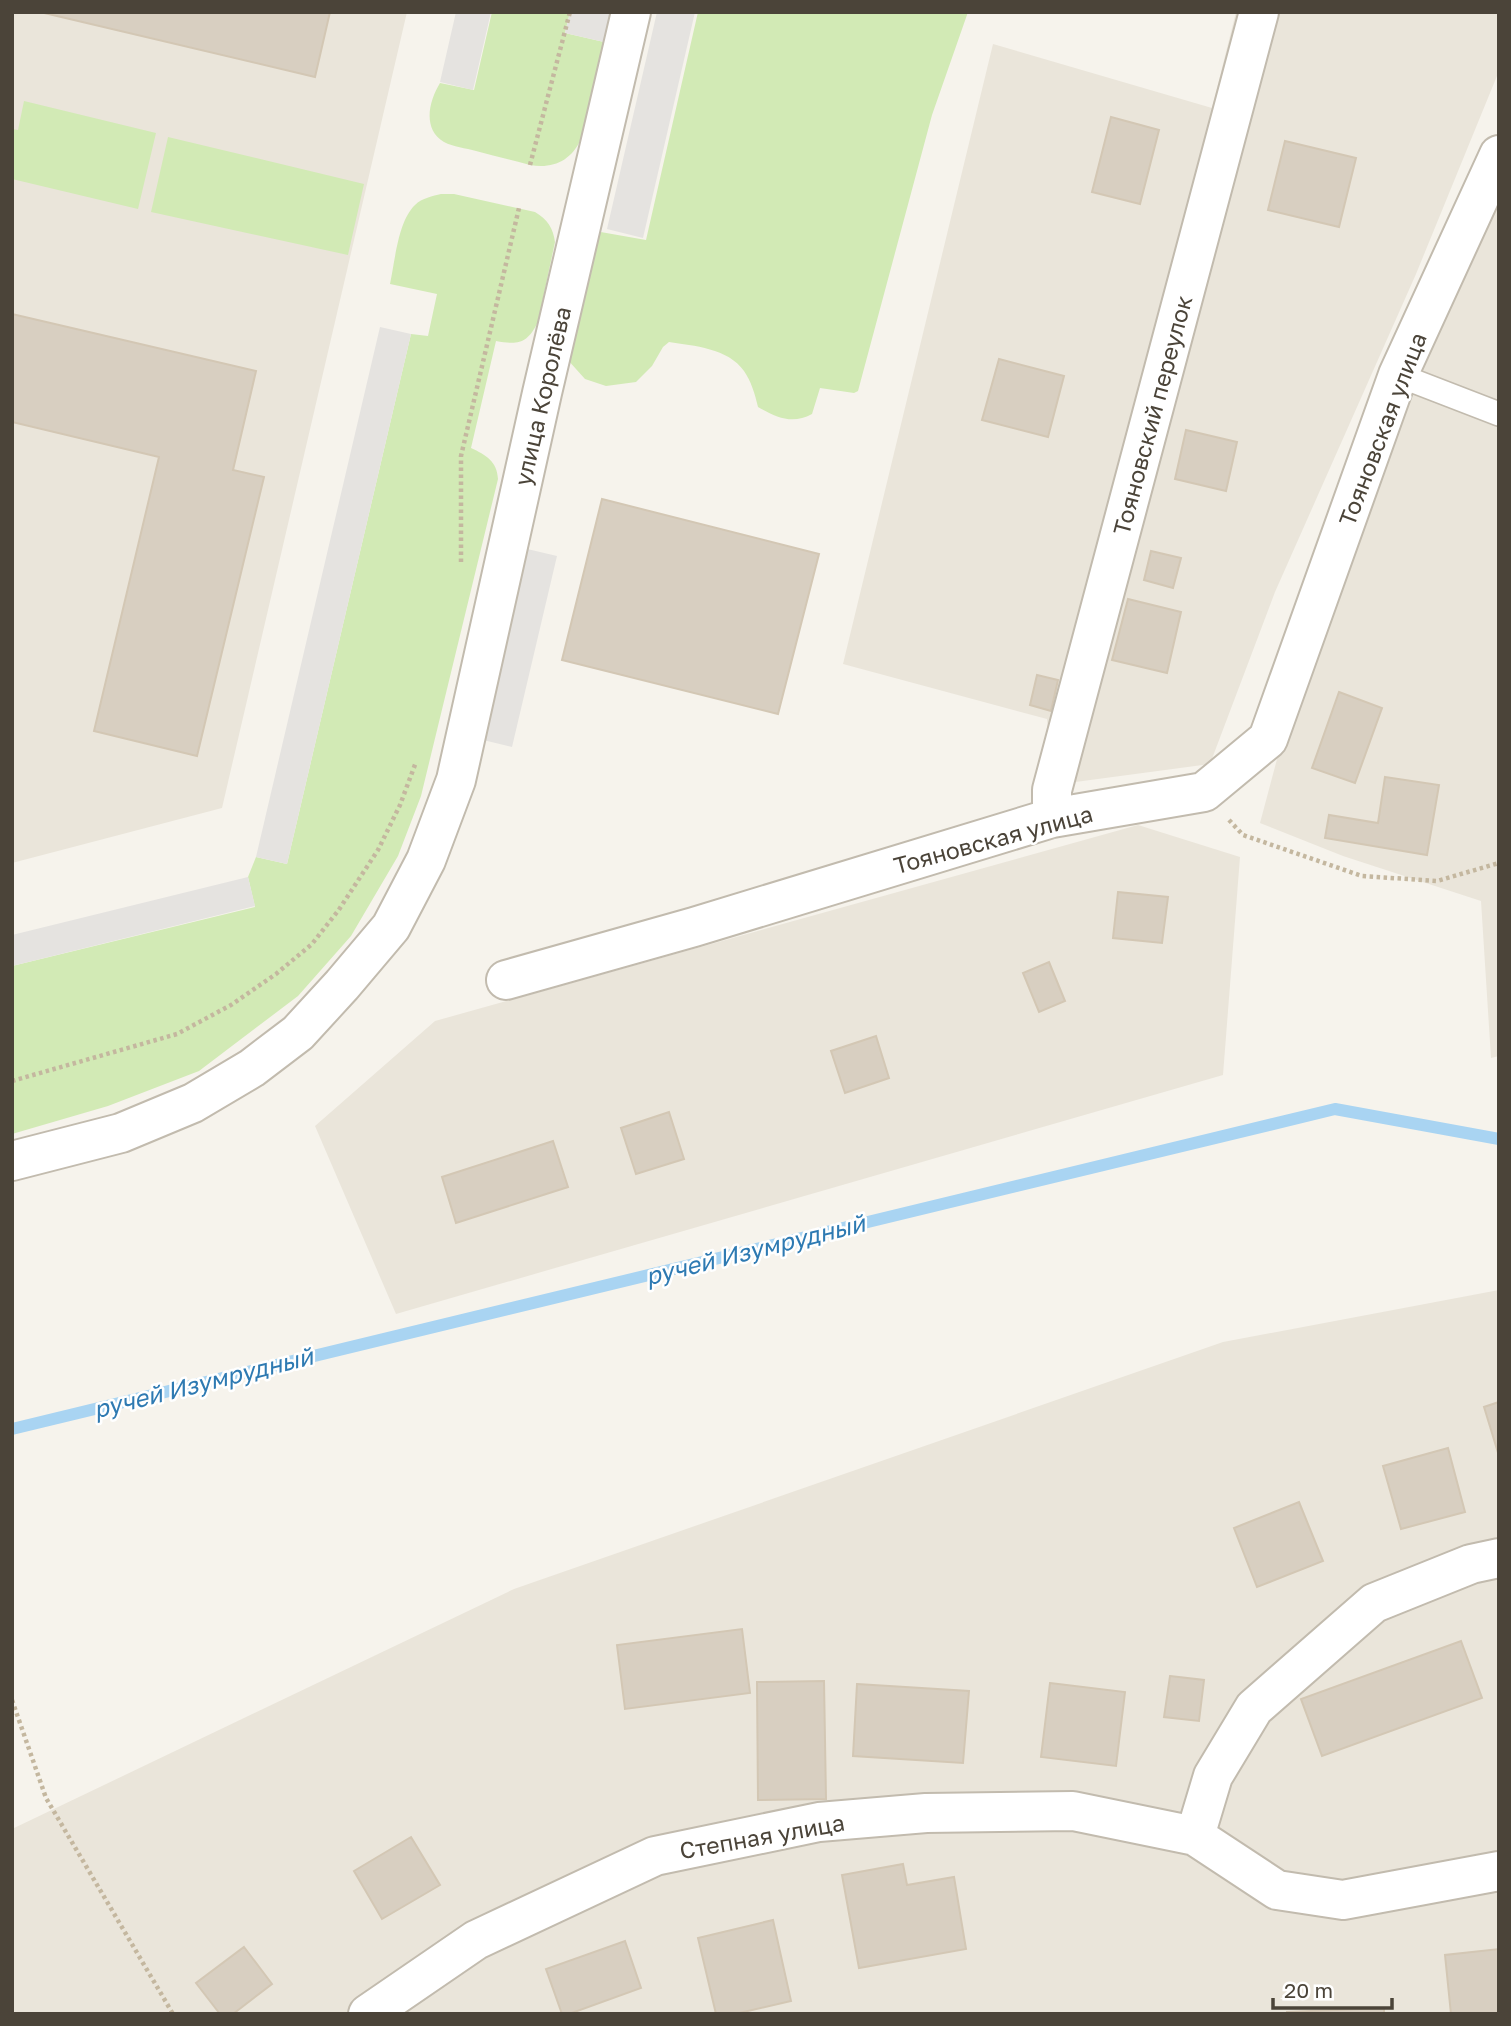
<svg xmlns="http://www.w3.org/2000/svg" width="1511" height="2026" font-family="'Golos Text',sans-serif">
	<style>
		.residential { fill: #eae5da }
		.grass { fill: #d2eab5 }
		.parking { fill: #e5e3e0 }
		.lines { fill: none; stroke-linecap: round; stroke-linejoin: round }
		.stream { stroke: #a9d4f2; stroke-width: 12 }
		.building { fill: #d8cfc1; stroke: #d3c7b4; stroke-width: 2 }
		.service-casing { stroke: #c2bbae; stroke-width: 26 }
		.minor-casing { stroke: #c2bbae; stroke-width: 42 }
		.path { stroke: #c4b79f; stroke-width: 4.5; stroke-dasharray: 3.5 3.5; stroke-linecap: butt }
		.service { stroke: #fff; stroke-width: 23 }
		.minor { stroke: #fff; stroke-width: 38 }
		.labels { text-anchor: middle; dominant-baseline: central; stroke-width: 5; stroke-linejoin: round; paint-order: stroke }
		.street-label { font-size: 23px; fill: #4b4439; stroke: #fff }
		.water-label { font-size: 24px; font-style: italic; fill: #2e7ab2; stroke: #fff }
	</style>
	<rect width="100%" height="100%" fill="#f6f3ec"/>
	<path class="residential" d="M12,12H407L222,808L12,863Z
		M1236,12H1499V71L1416,274L1275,592L1210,764L1053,785L1047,719L843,664L993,44L1212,108Z
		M1499,195V1056L1491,1058L1481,901L1343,856L1260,823L1280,748L1416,382Z
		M1138,825L1240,857L1223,1075L396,1314L315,1126L435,1021Z
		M1499,1290V2014H12V1829L514,1589L1223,1342Z"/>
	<path class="grass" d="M492,12H570L565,33L604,42L581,139C571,161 553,169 530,165C512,160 494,156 476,151C466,148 453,147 444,142C422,129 429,101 440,83L474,90Z
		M698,12H968L932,115L858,391L854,393L820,388L812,414C792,425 776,417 758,407C755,394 751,381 744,371C728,348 694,346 669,342L663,347L652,366L636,382L606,386L585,379L567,359L595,231L646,240Z
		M24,101L156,133L138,209L12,179V129L18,130Z
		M168,137L364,184L348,255L151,212Z
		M441,194H454L535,212C548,220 553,228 555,242L538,322C527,344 518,345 496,341L471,448C486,455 497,461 498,479L421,796L398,856L351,936L298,996L199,1071L108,1106L12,1134V966L255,907L248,877L256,857L287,864L411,334L428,336L437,294L390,284C395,261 398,221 415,205C422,198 433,196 441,194Z"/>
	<path class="parking" d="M456,12H491L473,90L440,82Z
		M570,12H611L604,42L565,33Z
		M657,12H695L643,238L607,229Z
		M380,327L411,334L287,864L256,857Z
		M523,548L557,556L512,747L479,739Z
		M248,877L255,906L12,966V935Z"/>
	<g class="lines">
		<path class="stream" d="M12,1429L1335,1109L1499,1139"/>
	</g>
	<path class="building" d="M40,12H330L315,77Z
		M1111,117L1159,130L1140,204L1092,192Z
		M1285,141L1356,158L1339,227L1268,210Z
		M12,314L256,371L233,470L264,477L197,756L94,731L159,457L12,422Z
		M999,359L1064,376L1048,437L982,420Z
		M1186,430L1237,442L1226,491L1175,479Z
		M602,499L819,554L778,714L562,660Z
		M1151,551L1181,558L1173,588L1144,580Z
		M1128,599L1181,612L1167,673L1112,660Z
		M1037,675L1058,680L1051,711L1030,705Z
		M1339,692L1382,708L1355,783L1312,768Z
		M1385,777L1439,785L1427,855L1325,838L1329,815L1378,823Z
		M1118,892L1168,897L1162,943L1113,938Z
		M1049,962L1065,1001L1039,1012L1023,973Z
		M876,1036L889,1078L845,1093L831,1051Z
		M669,1112L684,1159L636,1174L621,1128Z
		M553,1141L568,1187L456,1223L442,1177Z
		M1499,1402V1456L1484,1407Z
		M1448,1448L1465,1512L1401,1529L1383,1466Z
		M1299,1502L1323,1561L1257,1587L1234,1528Z
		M742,1629L750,1693L625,1709L617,1645Z
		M1461,1641L1482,1698L1322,1756L1301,1699Z
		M1170,1676L1204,1680L1199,1721L1164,1717Z
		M824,1681L826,1799L758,1800L757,1682Z
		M1050,1683L1125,1692L1116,1766L1041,1757Z
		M857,1684L969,1691L963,1763L853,1756Z
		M411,1837L440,1885L382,1919L354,1871Z
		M903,1864L907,1885L954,1877L966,1949L859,1968L842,1875Z
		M773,1920L791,2001L735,2014H716L698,1938Z
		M625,1941L641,1988L569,2014H562L546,1969Z
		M244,1947L272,1984L233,2014H220L196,1983Z
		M1499,1949V2014H1451L1445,1955Z
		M1384,2008V2014H1287V2012Z"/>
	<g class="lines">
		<g class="service-casing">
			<path id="service" d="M1398,375L1499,414"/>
		</g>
		<g class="minor-casing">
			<path id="minor" d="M1052,818V790L1259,12
				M506,980L694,927L1052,818L1204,792L1268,739L1398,375L1499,155
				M12,1161L121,1133L193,1103L252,1068L298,1033L342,985L391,927L426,860L456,780L542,393L631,12
				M1195,1836L1213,1776L1254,1708L1374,1603L1471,1564L1499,1558
				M368,2014L476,1940L655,1856L819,1822L926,1813L1073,1811L1195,1836L1277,1890L1343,1900L1499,1871"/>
		</g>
		<path class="path" d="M530,165L570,12
			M461,562V456L519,208
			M1229,820L1243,835L1362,876L1437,881L1499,863
			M12,1081L177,1034L231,1005L276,974L312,944L338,911L378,850L400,805L416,762
			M12,1700L46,1798L173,2014"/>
		<use href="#service" class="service"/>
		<use href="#minor" class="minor"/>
	</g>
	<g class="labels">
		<g class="street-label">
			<text transform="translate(542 396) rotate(-77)">улица Королёва</text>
			<text transform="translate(1152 415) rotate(-75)">Тояновский переулок</text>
			<text transform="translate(1382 429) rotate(-69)">Тояновская улица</text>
			<text transform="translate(993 839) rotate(-15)">Тояновская улица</text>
			<text transform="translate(762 1836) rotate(-10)">Степная улица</text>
		</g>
		<g class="water-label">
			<text transform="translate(755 1249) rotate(-14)">ручей Изумрудный</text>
			<text transform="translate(203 1382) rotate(-14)">ручей Изумрудный</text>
		</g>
	</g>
	<rect width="1511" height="2026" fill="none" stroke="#4b4439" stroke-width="28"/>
	<path d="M1273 1998v10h119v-10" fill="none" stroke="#4b4439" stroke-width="3.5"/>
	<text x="1284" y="1998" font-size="21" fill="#4b4439" stroke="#ffffff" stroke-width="5" paint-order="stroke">20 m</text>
</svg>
